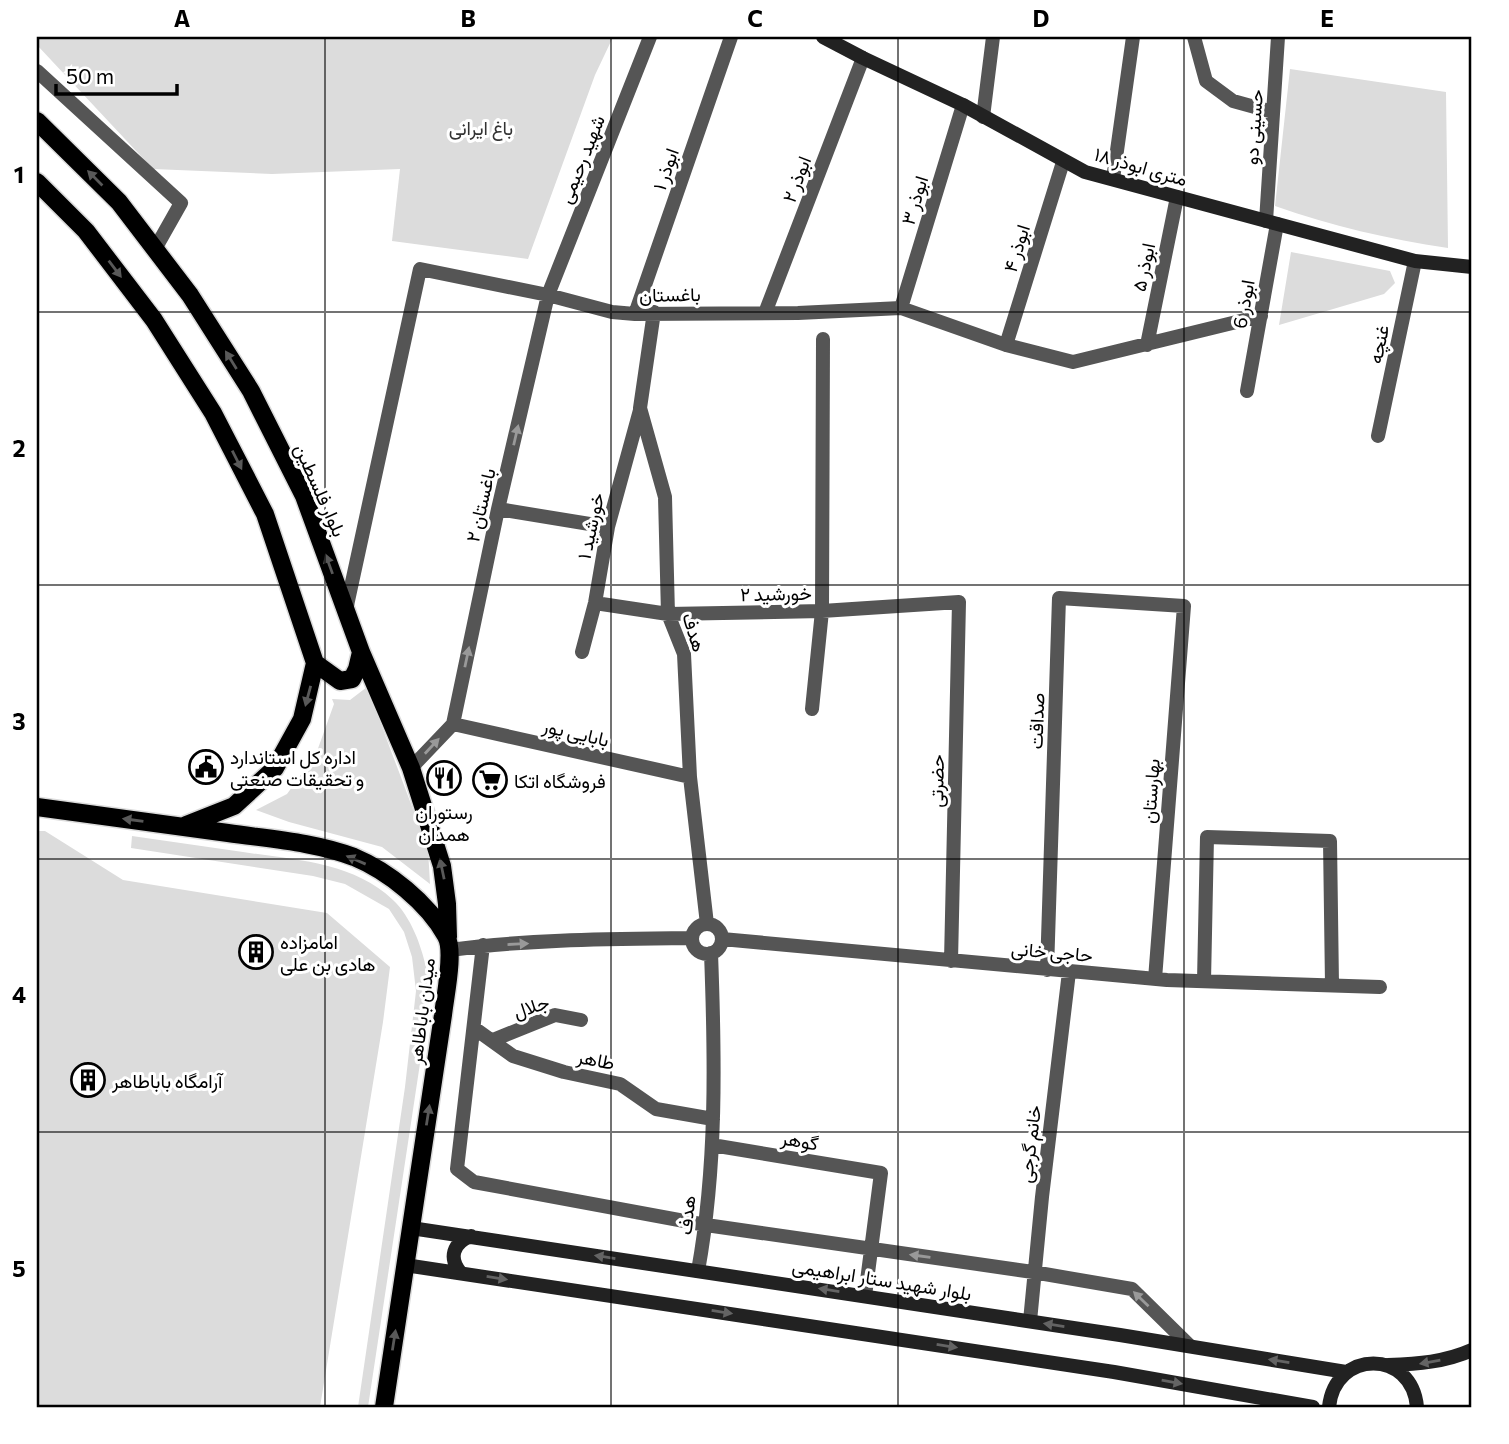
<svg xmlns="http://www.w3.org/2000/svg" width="1509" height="1444" font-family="Commissioner,Vazirmatn,sans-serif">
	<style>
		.green { fill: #dcdcdc }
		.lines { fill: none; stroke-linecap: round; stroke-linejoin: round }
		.primary-casing { stroke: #dbdbdb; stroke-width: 21 }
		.street { stroke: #555; stroke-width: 14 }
		.secondary { stroke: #222; stroke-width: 14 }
		.primary { stroke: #000; stroke-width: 18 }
		.oneway { fill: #595959 }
		.oneway2 { fill: #999 }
		.oneway3 { fill: #646464 }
		.grid { fill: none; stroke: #000; stroke-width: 2; stroke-opacity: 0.55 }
		.labels { text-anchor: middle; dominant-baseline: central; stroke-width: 6; stroke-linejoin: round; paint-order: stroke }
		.park-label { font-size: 19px; fill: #333; stroke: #fff }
		.street-label { font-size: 19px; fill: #000; stroke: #fff }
		.poi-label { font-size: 19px; fill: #000; stroke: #fff; text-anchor: start }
		.neatline { fill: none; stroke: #000; stroke-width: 2.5 }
		.grid-label { font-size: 23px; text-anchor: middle; font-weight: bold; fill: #000 }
	</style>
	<rect width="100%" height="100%" fill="#fff"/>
	<path class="green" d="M37,37H613L595,75L528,259L392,241L400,169L272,174L153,169L37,45Z
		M1290,69L1446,92L1448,248C1388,239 1332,226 1275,206Z
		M1291,252L1390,271L1395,283L1384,294L1279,325Z
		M367,687L428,849L430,884L382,847L289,822L256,810L287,794L316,754L334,704L332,699L350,700Z
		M37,831H45L123,880L327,913L390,967L383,1022L320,1407H37Z
		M132,836C169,841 206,847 243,852C295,860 353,862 393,900C411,917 421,945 426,967C431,989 426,1015 424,1037L368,1407H358L405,1087L416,991L412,957L404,932L389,909L345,884L313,876L131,848Z"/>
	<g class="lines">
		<g class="primary-casing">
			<path id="primary" d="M37,121L119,202L190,295L251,391L304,496L361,652L411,768L442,866L447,904L448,937
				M37,182L86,231L154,320L213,413L265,514L315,663L302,719L275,768L234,806L186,825
				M315,663L340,681L352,679L357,669L361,652
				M37,807C100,815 164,824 228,833C269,839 315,842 354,857C388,871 428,903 446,936C455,951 445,996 443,1015L384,1407"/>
		</g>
		<path class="street" d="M1194,37L1206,81L1233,101L1273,112
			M37,71L181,203L155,249
			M983,117L993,37
			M1113,179L1133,37
			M1266,221L1278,37
			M901,308L963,105
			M654,312L640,408L665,497L668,614L684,654L690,777L707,924
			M765,313L863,58
			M635,314L731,37
			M1006,345L1063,162
			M1147,345L1177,197
			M1247,391L1277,224
			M1378,436L1415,261
			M498,509L608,527
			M595,603L668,614L822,611L959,602L951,961
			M346,610L420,269L548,295L612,312L635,314L798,313L901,308L1006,345L1073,362L1261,316
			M582,652L595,603L608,527L640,410
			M812,709L822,611L823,339
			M453,724L498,509L548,295L650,37
			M453,724L690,777
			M411,768L453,724
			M692 939a15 15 0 1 1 30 0a15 15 0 1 1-30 0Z
			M722,939L1167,980L1380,987
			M483,945L457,1169L474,1182L706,1225L1033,1272L1132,1289L1190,1346
			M450,950C530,939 611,939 692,938
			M1047,970L1059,598L1184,606L1155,979
			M1204,981L1207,837L1330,841L1332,985
			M474,1028L513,1056L564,1072L620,1084L656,1109L713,1119
			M493,1040L555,1015L581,1020
			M712,1145L881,1173L865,1296
			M698,1271C717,1166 715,1059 711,953
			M1030,1321L1042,1197L1069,972"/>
		<path class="secondary" d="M823,37L863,58L963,105L1085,172L1415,261L1472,267
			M411,1228L1120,1335L1346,1372
			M405,1265L1114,1372L1313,1407
			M461,1273C448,1258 453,1243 471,1236
			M1388,1365C1418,1364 1445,1362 1472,1350
			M1329,1407C1335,1349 1412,1349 1417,1407"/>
		<use href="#primary" class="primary"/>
	</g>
	<defs><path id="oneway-solid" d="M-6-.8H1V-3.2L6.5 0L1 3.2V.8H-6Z" transform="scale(1.75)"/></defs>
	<g class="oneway">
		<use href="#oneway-solid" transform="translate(95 178) rotate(-135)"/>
		<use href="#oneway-solid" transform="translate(115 269) rotate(53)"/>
		<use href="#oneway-solid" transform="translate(231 360) rotate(-122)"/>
		<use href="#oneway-solid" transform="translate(237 460) rotate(63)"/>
		<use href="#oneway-solid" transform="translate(329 564) rotate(-110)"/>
		<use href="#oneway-solid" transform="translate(308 696) rotate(105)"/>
		<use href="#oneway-solid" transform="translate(133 820) rotate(-172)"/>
		<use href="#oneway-solid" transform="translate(356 860) rotate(-157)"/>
		<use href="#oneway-solid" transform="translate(442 869) rotate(-102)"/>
		<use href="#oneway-solid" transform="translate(428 1115) rotate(-81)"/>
		<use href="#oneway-solid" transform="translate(394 1340) rotate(-81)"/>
	</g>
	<g class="oneway2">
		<use href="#oneway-solid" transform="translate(516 435) rotate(-77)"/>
		<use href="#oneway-solid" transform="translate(467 657) rotate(-78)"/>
		<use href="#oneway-solid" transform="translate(432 746) rotate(-47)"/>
		<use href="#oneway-solid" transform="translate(518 944) rotate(-3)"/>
		<use href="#oneway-solid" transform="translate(920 1256) rotate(-172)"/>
		<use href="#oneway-solid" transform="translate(1141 1299) rotate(-136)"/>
	</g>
	<g class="oneway3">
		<use href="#oneway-solid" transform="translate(605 1257) rotate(-171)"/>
		<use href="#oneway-solid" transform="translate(497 1278) rotate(9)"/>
		<use href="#oneway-solid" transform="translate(829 1290) rotate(-171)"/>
		<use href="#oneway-solid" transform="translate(722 1312) rotate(9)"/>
		<use href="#oneway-solid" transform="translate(1054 1325) rotate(-171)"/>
		<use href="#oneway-solid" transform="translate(947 1346) rotate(9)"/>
		<use href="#oneway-solid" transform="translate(1279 1361) rotate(-171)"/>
		<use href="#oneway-solid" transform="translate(1430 1362) rotate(170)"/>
		<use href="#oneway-solid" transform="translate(1172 1382) rotate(10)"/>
	</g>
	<path class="grid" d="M325,37V1407M611,37V1407M898,37V1407M1184,37V1407M37,312H1472M37,585H1472M37,859H1472M37,1132H1472"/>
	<defs>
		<g id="civic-ring" transform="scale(1.75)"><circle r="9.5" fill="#fff" stroke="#000" stroke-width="1.5"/><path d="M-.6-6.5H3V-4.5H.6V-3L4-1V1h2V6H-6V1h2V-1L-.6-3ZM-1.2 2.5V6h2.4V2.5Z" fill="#000"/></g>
		<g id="restaurant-ring" transform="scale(1.75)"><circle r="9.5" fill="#fff" stroke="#000" stroke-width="1.5"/><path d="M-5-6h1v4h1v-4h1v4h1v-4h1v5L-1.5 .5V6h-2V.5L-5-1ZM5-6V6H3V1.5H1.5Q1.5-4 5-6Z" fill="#000"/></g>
		<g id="supermarket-ring" transform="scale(1.75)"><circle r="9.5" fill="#fff" stroke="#000" stroke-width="1.5"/><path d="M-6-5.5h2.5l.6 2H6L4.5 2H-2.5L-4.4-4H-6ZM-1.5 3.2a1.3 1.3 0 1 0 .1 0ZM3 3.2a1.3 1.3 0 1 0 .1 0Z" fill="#000"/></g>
		<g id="building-ring" transform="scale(1.75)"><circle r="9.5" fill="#fff" stroke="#000" stroke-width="1.5"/><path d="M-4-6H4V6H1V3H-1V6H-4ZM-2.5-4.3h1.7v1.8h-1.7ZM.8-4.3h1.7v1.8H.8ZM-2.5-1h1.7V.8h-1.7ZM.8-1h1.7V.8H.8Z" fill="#000"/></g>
	</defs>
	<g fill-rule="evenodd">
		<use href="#civic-ring" x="206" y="767"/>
		<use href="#restaurant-ring" x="444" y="778"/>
		<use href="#supermarket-ring" x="490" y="780"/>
		<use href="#building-ring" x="256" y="952"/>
		<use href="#building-ring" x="88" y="1080"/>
	</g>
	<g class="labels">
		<g class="park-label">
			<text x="481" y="127">باغ ایرانی</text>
		</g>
		<g class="street-label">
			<text transform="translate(1253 127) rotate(-86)">حسینی دو</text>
			<text transform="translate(581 159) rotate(-68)">شهید رحیمی</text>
			<text transform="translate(1141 166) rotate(16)">۱۸ متری ابوذر</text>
			<text transform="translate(665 169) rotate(-71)">ابوذر ۱</text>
			<text transform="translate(796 179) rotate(-69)">ابوذر ۲</text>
			<text transform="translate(914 200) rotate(-73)">ابوذر ۳</text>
			<text transform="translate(1016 248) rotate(-73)">ابوذر ۴</text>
			<text transform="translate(1143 267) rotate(-78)">ابوذر ۵</text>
			<text transform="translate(670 294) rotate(-1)">باغستان</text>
			<text transform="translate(1243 304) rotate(-80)">ابوذر 6</text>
			<text transform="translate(1378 344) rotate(-78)">غنچه</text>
			<text transform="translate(321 490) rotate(66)">بلوار فلسطین</text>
			<text transform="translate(480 505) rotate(-77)">باغستان ۲</text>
			<text transform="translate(590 526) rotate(-78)">خورشید ۱</text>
			<text transform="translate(776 593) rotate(-1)">خورشید ۲</text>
			<text transform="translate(695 632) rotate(73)">هدف</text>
			<text transform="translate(1036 721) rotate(-88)">صداقت</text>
			<text transform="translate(576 732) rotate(13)">بابایی پور</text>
			<text transform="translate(936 781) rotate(-89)">حضرتی</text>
			<text transform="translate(1150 791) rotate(-86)">بهارستان</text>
			<text transform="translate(1052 951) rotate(5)">حاجی خانی</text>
			<text transform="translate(531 1006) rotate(-18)">جلال</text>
			<text transform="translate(421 1011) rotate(-83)">میدان باباطاهر</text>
			<text transform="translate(596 1059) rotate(11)">طاهر</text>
			<text transform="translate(800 1140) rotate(10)">گوهر</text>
			<text transform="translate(1029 1144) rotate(-83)">خانم گرجی</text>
			<text transform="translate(686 1215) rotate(-84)">هدف</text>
			<text transform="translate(882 1279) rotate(9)">بلوار شهید ستار ابراهیمی</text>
		</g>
		<g class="poi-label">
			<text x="230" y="756">اداره کل استاندارد<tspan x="230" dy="22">و تحقیقات صنعتی</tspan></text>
			<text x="514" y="780">فروشگاه اتکا</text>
			<text x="444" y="811" text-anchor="middle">رستوران<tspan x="444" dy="22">همدان</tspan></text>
			<text x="280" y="941">امامزاده<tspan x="280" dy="22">هادی بن علی</tspan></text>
			<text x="112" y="1080">آرامگاه باباطاهر</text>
		</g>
	</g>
	<rect width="1509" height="1444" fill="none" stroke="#ffffff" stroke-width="77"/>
	<path d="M56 84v10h121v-10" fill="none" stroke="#000000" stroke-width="3.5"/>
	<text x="66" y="84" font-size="21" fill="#000000" stroke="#ffffff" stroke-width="5" paint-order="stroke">50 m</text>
	<rect x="38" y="38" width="1432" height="1368" class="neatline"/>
	<g class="grid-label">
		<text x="182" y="27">A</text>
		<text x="468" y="27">B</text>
		<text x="755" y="27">C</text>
		<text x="1041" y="27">D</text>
		<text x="1327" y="27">E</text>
		<text x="19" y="183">1</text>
		<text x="19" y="457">2</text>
		<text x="19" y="730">3</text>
		<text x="19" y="1003">4</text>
		<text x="19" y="1277">5</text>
	</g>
</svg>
